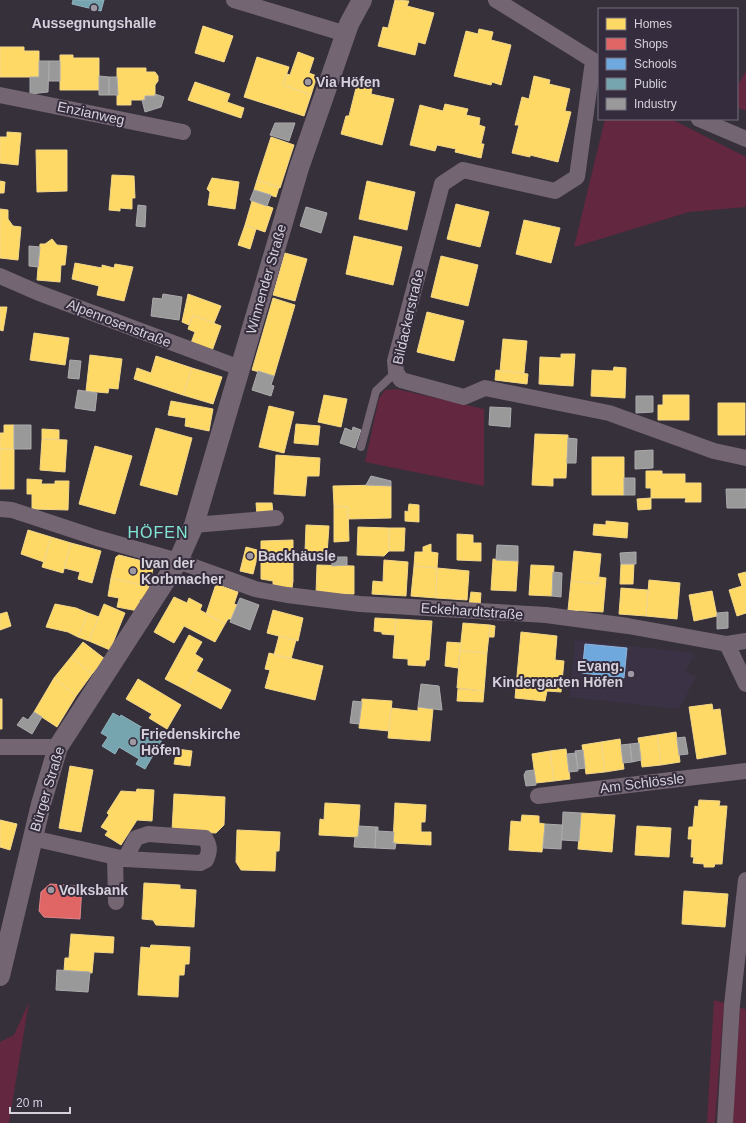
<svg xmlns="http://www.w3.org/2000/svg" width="746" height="1123" font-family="Arial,sans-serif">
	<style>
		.built { fill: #3c3246 }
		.green { fill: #642740 }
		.homes { fill: #ffd966; stroke: #f2d689 }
		.shops { fill: #e06666; stroke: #dd8689 }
		.schools { fill: #6fa8dc; stroke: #8eb4db }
		.public { fill: #76a5af; stroke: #92b2bc }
		.industry { fill: #999; stroke: #abaaac }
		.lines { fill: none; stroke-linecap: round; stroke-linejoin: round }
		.service { stroke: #736571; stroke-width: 8 }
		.minor { stroke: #736571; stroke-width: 16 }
		.tertiary { stroke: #736571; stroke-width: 20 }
		.poi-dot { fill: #9d98a2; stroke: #352d3d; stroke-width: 1.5 }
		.labels { text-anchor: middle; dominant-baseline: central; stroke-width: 4; stroke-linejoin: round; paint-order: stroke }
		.poi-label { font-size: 14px; font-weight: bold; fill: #d5d0da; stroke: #352d3d; text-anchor: start }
		.street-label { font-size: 14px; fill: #d5d0da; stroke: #352d3d }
		.quarter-label { font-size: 16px; letter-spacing: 1px; fill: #81e7d3; stroke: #352d3d }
	</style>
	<rect width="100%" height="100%" fill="#35303a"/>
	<path class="built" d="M575,640L695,653L685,671L696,677L679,709L570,697Z"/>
	<path class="green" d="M746,71V111L737,107V87Z
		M605,119H671L746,157V207L689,212L574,247Z
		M396,389L484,409V486L365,462L379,398L385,390Z
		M714,1000L724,1003L715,1123H707Z
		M29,1002L9,1123H0V1042L14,1035Z
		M740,1008L746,1009V1123H732Z"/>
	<path class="homes" d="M395,0L409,1L407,6L434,13L425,44L418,42L415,55L378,46L383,27L388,28Z
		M203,26L233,36L224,62L195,53Z
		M479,29L493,32L491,40L511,45L501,85L492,82L491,85L454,76L466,31L478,34Z
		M0,47H24V51H39V77H0Z
		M298,52L314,58L309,73L317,76L311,95L283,85L287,74L290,75Z
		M60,55H73V58H99V90H60Z
		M257,57L289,67L283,85L311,95L304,116L244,97Z
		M117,68H146V72H155L158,76V81L155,85V96H145V100H131V105H117Z
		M534,76L550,80L549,84L570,89L565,111L571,112L558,162L530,155V157L512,153L519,125H515L522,97L529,99Z
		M358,80L373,84L371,94L394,99L382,145L341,134L346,116H349Z
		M195,82L230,94L227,102L244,108L241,118L188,100Z
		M445,104L468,109L466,115L480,118L479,125L485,127L481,144H484L481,158L455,152L456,149L437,145L435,151L410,145L420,105L443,111Z
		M7,132L21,133L18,165L0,163V137H7Z
		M271,137L294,145L280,188L257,180Z
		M36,150H67V191L37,192Z
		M112,175L134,176L135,198H132V209L120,208V211L109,210Z
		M212,178L239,182L235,209L208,205L210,192L207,189Z
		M257,180L279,187L276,197L254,190Z
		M0,181L5,182L4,193H0Z
		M367,181L415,192L407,230L359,219Z
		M252,201L273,208L265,232L245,225Z
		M456,204L489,212L480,247L447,239Z
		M0,209L8,210V219L13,226L21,227L18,260L0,258Z
		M524,220L560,228L551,263L516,254Z
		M245,225L256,229L250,249L238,245Z
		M354,236L402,247L393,285L346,274Z
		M52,239L57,245L67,246L65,265H61L60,282L37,280L40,244H45Z
		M285,253L307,259L295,301L273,295Z
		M441,256L478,265L468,306L431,297Z
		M75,263L102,268V265L114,268L115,264L133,267L124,301L97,295L99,286L72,279Z
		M188,294L221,306L214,323L193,315L189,325L182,322Z
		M273,298L295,305L274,376L252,370Z
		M0,307H7L3,331L0,330Z
		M427,312L464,321L454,361L417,352Z
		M193,315L221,326L212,351L191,343L195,332L188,329Z
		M34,333L69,338L65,365L30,360Z
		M503,339L527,341L524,373L500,371Z
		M561,354H575L573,386L539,384L540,357L561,358Z
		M90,355L122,359L118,389L109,388L108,393L86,391Z
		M156,356L192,368L183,395L134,379L137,368L151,373Z
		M614,367L626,368L625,398L591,396L592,370L613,371Z
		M192,368L222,377L213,404L183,395Z
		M496,370L528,374L527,384L495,380Z
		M324,395L347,399L341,427L318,422Z
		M663,395H689V420H658V405H663Z
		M171,401L213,409L209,431L185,426L186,418L168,415Z
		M718,403H745V435H718Z
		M269,406L294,412L284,453L259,447Z
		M296,424L320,426L318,445L294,443Z
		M4,425H14V449H0V433H4Z
		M156,428L192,438L177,495L140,485Z
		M42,429L59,430V439H42Z
		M535,434L568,435L566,478H553V486L532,485Z
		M42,439L67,440L65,472L40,470Z
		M95,446L132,456L115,514L79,504Z
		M0,449H14V489H0Z
		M276,455L320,458L319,476H307L305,496L274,494Z
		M592,457H624V495H592Z
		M646,471H662V474H685V483H701V502H685L686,498H651V488H646Z
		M27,479L42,480L41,484H55V481H69L68,510L32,509V494H27Z
		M381,485L391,486V518L348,519V507L334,506L333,486Z
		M651,498V509L638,510L637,499Z
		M256,503H272L273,514L257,515Z
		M409,504L419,505V522L405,521V511L408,512Z
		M334,506L348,507L349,541L334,542Z
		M606,521L628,523L627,538L593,535L594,524L606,525Z
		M306,525L329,526L327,554L305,552Z
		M358,527L389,528V551L384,556L357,555Z
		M389,528H405L404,551H389Z
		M28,530L51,537L44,562L21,554Z
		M457,534L473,535V543H481V561L457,560Z
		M51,537L71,543L63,573L42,567Z
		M293,540V581L292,588L273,587V581L261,579V541Z
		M71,543L101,551L92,583L78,579L80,572L64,568Z
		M431,544V552L438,553L437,568L414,566L415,552H423V547Z
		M246,547L257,550L256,562L253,574L240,571Z
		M574,551L601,554L598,584L571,581Z
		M119,555L154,564L149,587L111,578L116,557Z
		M493,559L518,561L516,591L491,590Z
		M384,560L408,562L406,596L372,594L373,581L383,582Z
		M621,564H634L633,584H620Z
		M317,565L354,566V594H316Z
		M531,565L554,566L552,596L529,595Z
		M414,566L437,568L436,598L411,596Z
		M437,568L469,571L467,600L436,598Z
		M746,572V613L737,616L729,590L742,586L738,574Z
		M599,577L606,578L603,612L568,610L571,581L598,584Z
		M111,578L149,587L145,600L140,599L138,611L117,607L119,598L108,596Z
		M649,580L680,583L677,619L646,616Z
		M216,584L238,592L234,604L237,605L231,619H228L225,624L206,614Z
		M621,588L648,590L646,616L619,614Z
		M712,591L717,616L694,621L689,595Z
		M471,592L481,593L480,606L469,605Z
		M174,597L187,603L189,598L202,605L200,610L225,624L215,642L184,626L174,643L154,632Z
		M55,604L76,608L88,613L78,637L68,632L46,627Z
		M104,604L125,613L110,650L89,641Z
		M273,610L303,618L298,641L267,633Z
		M7,612L11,626L0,630V614Z
		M88,613L99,617L89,641L78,637Z
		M375,618L396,619L395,635L382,634V632L374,631Z
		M396,619L432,621L429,660H426L425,666L408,665V659L393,658Z
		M463,623L490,625L487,653L460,651Z
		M490,625L495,626L494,637H489Z
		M521,632L557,636L555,660L564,661L561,692L547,691L545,701L515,698Z
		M189,635L202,642L195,654L203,659L186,690L165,679Z
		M279,636L296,640L291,659L274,655Z
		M83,642L105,659L92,674L71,657Z
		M447,642L461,643L458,668L445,666Z
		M460,651L487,653L484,691L457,688Z
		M269,653L323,666L315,700L265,688L270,670L265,669Z
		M71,657L92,674L76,696L54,678Z
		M196,671L231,690L221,709L186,690Z
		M54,678L76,696L57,727L34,712Z
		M138,679L181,705L167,729L149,718L152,714L126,699Z
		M458,689L484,691L483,702L457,701Z
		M0,699H2V729H0Z
		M362,699L392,701L389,731L359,728Z
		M712,704L713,710L720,709L726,754L697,759L689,707Z
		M418,707L433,709L430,741L388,738L391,708L418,711Z
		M676,732L680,762L661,765L657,735Z
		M657,735L661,765L642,767L638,738Z
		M620,739L624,769L605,772L601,742Z
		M601,742L605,772L586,774L582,745Z
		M177,749L192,751L190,766L174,764Z
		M566,749L570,779L554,781L550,751Z
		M550,751L554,781L536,783L532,754Z
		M70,766L93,770L81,832L59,828Z
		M137,789L154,790L152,821L137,820L121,845L105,835L108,831L101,827L109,815L107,813L121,791L136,792Z
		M174,794L225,797L224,825L216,833L172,831Z
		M699,800L720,801L719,806H727L722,864H715L714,867H704V864L693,863L694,857H691L692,839H688L689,827H693L695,806L698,807Z
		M325,803L360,805L358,837L319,835L320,819L324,820Z
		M395,803L426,805L425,822H421V832H431V845L393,843Z
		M581,813L615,815L612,852L578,849Z
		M522,815L539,816V823L545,824L542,852L509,850L511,821L521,822Z
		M0,820L17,824L10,850L0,847Z
		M637,826L671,828L669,857L635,855Z
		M237,830L280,832L279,851H276L275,871L241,870L236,862Z
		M144,883L180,885V889L196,890L194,927L156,925L153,920L142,919Z
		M684,891L728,894L725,927L682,924Z
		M71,934L114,937L113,953L94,952L92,973L64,971L65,958H69Z
		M151,945L190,947L189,964H185L184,975H179L178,997L138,995L141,947L150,948Z"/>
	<path class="shops" d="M50,884L82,886L80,919L44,917L39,911L41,892Z"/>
	<path class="schools" d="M585,644L627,648L624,678L608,676L607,682L598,681L599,675L582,673Z"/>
	<path class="public" d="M73,0H104L101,11L72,4Z
		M113,713L120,717L121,715L155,735L158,730L165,735L145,769L136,764L139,759L119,747L115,754L102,746L108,737L101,733Z"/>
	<path class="industry" d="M39,61H49L48,92L30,94V77H39Z
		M49,61H60V81H49Z
		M99,76L109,77V95H99Z
		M109,77H117L118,95H109Z
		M155,94L164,97L161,107L145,112L142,100H145V96H155Z
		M275,123H295L289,141L270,135Z
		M254,190L271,195L267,206L250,200Z
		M138,205L146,206L145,227L136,226Z
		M306,207L327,213L321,233L300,226Z
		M29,246L40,247L38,267L29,266Z
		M163,294L182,297L179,320L151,316L153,298L162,299Z
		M70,360L81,361L79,379L68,378Z
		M258,371L274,376L271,385L274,386L271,396L252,390Z
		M78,390L97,393L95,411L75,408Z
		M636,396H653V412L636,413Z
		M490,407L511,408L510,427L489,425Z
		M14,425H31V449H14Z
		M353,427L361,430L355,448L340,443L345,428L352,431Z
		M568,438L577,439L576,463H567Z
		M653,450V468L635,469V451Z
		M371,476L391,481V486L366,485Z
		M624,478H635V495H624Z
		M726,489H746V508H727Z
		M497,545L518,546V561L496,560Z
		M636,552V564H621L620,553Z
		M332,557H347V565L332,566Z
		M553,572L562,573L561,597L552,596Z
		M240,598L259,605L250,630L230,622Z
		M728,612V628L717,629V613Z
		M421,684L439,686L442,710L418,707Z
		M353,701L362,702L359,724L350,723Z
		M34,712L42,717L32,734L17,725L23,717L28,720Z
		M685,737L688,754L679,755L677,738Z
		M639,743L641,760L632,762L630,744Z
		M630,744L632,762L623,763L621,745Z
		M583,750L585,768L578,769L575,751Z
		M576,753L578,771L569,772L567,754Z
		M534,770L536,785L526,786L524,775L526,771Z
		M563,812L581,813L579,841L562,840Z
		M545,824L562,825L561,849L543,848Z
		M359,826L376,827L375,848L354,847L355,837H358Z
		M376,827H378V831L394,832L393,843H396L395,849L375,848Z
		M57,970L90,972L88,992L56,990Z"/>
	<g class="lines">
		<path class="service" d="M361,447L376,391L396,372"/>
		<path class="minor" d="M234,0L346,34
			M496,0L599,64
			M593,61L577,177L555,191L463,170L442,184L395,361L396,372L401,380L464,397L485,388L609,413L714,451L746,458
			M0,95L183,132
			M699,119L746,139
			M0,276L39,293L240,368
			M0,509L12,510L97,538L178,561L255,589L287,595L360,604L546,615L628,626L727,644L746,641
			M194,525L276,518
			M727,644L746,684
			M0,747H58
			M538,796L746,771
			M32,838L125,859L200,863L206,860C210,851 210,846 205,838L148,834L136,838L125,859
			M115,857L116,902
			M725,1123L732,1005L746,880"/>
		<path class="tertiary" d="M0,976L41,804L58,747L178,561L194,525L299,168L349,24L362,0"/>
	</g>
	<g class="poi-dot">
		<circle cx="94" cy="8" r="4"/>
		<circle cx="308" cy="82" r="4"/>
		<circle cx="250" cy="556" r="4"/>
		<circle cx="133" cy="571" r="4"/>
		<circle cx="631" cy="674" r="4"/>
		<circle cx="133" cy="742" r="4"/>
		<circle cx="51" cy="890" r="4"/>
	</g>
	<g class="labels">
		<g class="poi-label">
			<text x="94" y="23" text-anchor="middle">Aussegnungshalle</text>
			<text x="316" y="82">Via Höfen</text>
			<text x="258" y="556">Backhäusle</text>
			<text x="141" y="563">Ivan der<tspan x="141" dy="16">Korbmacher</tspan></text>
			<text x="623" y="666" text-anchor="end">Evang.<tspan x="623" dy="16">Kindergarten Höfen</tspan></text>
			<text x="141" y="734">Friedenskirche<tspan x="141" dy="16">Höfen</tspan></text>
			<text x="59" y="890">Volksbank</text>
		</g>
		<g class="street-label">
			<text transform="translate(91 113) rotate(12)">Enzianweg</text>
			<text transform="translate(266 279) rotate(-74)">Winnender Straße</text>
			<text transform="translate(408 317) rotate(-77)">Bildackerstraße</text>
			<text transform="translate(119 323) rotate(21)">Alpenrosenstraße</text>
			<text transform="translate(472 611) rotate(4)">Eckehardtstraße</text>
			<text transform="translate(642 783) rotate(-7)">Am Schlössle</text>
			<text transform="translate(47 789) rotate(-73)">Bürger Straße</text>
		</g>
		<g class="quarter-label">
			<text x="158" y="532">HÖFEN</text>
		</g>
	</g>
	<rect x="598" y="8" width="140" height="112" fill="#352d3d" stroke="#756e7c"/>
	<rect x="606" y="18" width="20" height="12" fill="#ffd966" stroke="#756e7c"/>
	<text x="634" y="28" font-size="12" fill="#d5d0da">Homes</text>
	<rect x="606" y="38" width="20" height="12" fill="#e06666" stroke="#756e7c"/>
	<text x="634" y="48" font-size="12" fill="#d5d0da">Shops</text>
	<rect x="606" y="58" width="20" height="12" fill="#6fa8dc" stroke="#756e7c"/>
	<text x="634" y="68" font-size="12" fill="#d5d0da">Schools</text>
	<rect x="606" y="78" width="20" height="12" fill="#76a5af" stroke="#756e7c"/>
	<text x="634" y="88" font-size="12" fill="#d5d0da">Public</text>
	<rect x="606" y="98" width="20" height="12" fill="#999999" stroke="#756e7c"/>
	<text x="634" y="108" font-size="12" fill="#d5d0da">Industry</text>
	<path d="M10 1107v6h60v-6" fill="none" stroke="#d5d0da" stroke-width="2"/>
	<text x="16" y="1107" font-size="12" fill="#d5d0da" stroke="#352d3d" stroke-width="3" paint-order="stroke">20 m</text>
</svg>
